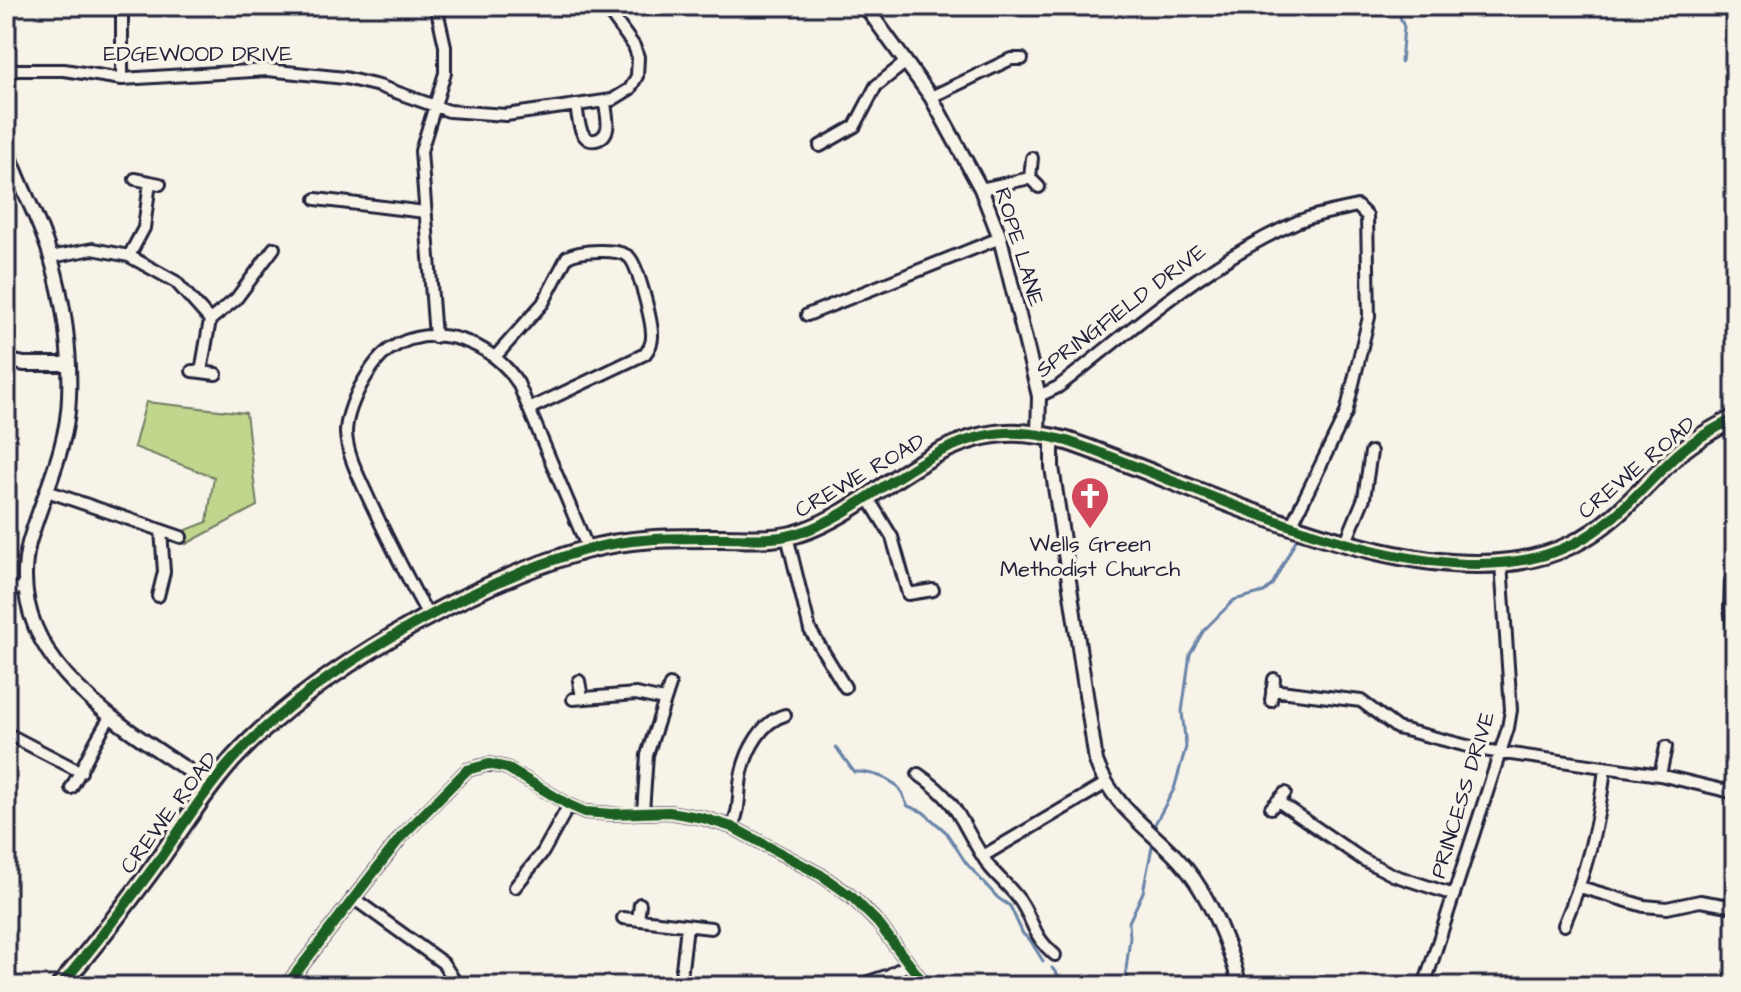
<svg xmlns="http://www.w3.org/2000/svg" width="1741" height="992" font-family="'Architects Daughter',sans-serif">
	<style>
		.green { fill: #bfd68c; stroke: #707c64; stroke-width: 2 }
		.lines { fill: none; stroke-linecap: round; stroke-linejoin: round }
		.stream { stroke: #6984a9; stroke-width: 3 }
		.minor-casing { stroke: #22223b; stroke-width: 16 }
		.tertiary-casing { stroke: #22223b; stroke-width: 18 }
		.primary-casing { stroke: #22223b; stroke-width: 22 }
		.minor { stroke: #f7f3e8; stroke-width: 10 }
		.tertiary { stroke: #f7f3e8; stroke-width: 12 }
		.primary { stroke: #f8deab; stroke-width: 16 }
		.cycleway-casing { stroke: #f7f3e8; stroke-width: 15 }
		.cycleway { stroke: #1b5e20; stroke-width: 10 }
		.labels { text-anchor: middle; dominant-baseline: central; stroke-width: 7; stroke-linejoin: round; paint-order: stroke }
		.street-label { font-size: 22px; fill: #22223b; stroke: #f7f3e8 }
		.poi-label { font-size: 22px; fill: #22223b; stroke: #f7f3e8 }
	</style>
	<rect width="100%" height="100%" fill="#f7f3e8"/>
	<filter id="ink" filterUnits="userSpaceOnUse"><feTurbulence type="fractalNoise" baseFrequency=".0125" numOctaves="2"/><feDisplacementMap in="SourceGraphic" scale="16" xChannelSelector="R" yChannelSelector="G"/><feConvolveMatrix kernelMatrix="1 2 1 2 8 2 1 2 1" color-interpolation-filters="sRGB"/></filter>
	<g filter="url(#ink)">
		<path class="green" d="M146,402L246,413L257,506L186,544L181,532L207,522L214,477L134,447Z"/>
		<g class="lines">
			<path class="stream" d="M1401,62L1404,27L1400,17L1403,6
				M836,747L854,772C868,771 895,778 902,793C904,797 905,802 908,806L923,812L946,832L966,863L998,898L1010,906L1023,934L1030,940L1043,961
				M1154,831L1155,824L1174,789L1186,747L1182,712L1190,654L1204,630L1234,600L1264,592L1272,585L1296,540
				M1052,968L1062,980L1078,986
				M1128,986L1126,970L1130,937L1129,922L1143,892L1153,842"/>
			<g class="minor-casing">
				<path id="minor" d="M6,70H64L122,79L267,70L345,78L379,86L449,111L506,115L612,100L630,89L637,76L638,57L634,46L605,6
					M122,79V6
					M931,97L1011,59H1022
					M576,105C578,116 579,147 599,139C603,137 606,133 607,129C609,121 605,109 605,101
					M820,146L855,126L876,86L906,62
					M1032,158L1030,178L1039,187
					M135,179L160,184
					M981,189L1030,178
					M316,199L425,212
					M129,256L144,228L150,182
					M51,257L93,249L129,256L176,282L210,320L201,372L192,371
					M807,315L1000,238
					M210,320L236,299L274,248
					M435,337L421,151L445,73V46L436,6
					M495,357L543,303L567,257C580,250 618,248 629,257C638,265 653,324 652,337C652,344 649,349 645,354L529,409
					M201,372L216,374
					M1039,396L1058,387C1135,327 1206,262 1297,222C1315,214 1337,211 1357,206L1367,216L1369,317L1346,413L1291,526
					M47,491L181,537
					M868,498L892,537L908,594L933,590
					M787,536L810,630L845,687
					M1345,544L1364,498L1371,452
					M1731,581L1730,609L1735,634
					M6,589L24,588
					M158,596L164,572L161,530
					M429,617C407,578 387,538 368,497C359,477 347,455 346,433C346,418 353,401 360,387C368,373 377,358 390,349C435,320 492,342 518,383L588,549
					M579,681L582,697
					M1272,690L1361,701L1397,728L1483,750L1660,775L1735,793
					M573,699L636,694L664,700
					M1271,701L1274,679
					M6,733L81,772
					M918,774C963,804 961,827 989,866C999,879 1013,889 1022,904C1035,925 1033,936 1055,955
					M1660,775L1666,747
					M71,788C85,764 95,739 111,716
					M1279,802L1362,859L1393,875L1454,895
					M1271,808L1285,793
					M643,812L647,755L670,685
					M732,827C742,805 737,794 742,772C747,750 762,721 785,715
					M983,856L1105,784
					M515,887L543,852L569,805
					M1580,887L1644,906L1667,908L1700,901L1735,907
					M353,898L443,963L458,986
					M623,918L711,928
					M638,920L640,904
					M1564,925C1586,873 1599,824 1605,768
					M286,986L401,837L467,770L489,764L507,768L569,805L585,812L612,814L669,812L703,818L732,827L821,875L852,897L878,923L926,986
					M680,986L687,926
					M856,986L889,975L909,964
					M1424,986L1508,728L1511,710L1501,563"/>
			</g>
			<g class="tertiary-casing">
				<path id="tertiary" d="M865,6L931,97L981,189L1000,238L1039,396L1038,435
					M6,145C18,184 40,219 51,258C64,301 71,352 69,397C68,447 43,495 29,543C0,663 130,730 212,786
					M6,360L24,364H68
					M1052,437V467L1096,761C1111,803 1144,825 1174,855C1207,888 1228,941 1240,986"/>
			</g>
			<g class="primary-casing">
				<path id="primary" d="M60,986C95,945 129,901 161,857C184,824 206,789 233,759C312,673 472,582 585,550C631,537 676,538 723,538C748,538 777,541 802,532C872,508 929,436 1007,433C1028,432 1048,436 1067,441C1203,486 1435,613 1573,544C1616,523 1644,485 1679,453C1695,439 1715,428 1735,418"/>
			</g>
			<use href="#minor" class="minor"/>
			<use href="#tertiary" class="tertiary"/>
			<use href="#primary" class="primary"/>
			<g class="cycleway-casing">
				<path id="cycleway" d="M60,986C95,945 129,901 161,857C184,824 206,789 233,759C312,673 472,582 585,550C631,537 676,538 723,538C748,538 777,541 802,532C872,508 929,436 1007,433C1028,432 1048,436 1067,441C1203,486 1435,613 1573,544C1616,523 1644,485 1679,453C1695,439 1715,428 1735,418
					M286,986L401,837L467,770L489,764L507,768L569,805L585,812L612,814L669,812L703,818L732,827L821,875L852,897L878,923L926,986"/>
			</g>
			<use href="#cycleway" class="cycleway"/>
		</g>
	</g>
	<defs>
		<g id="church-pin" transform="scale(2)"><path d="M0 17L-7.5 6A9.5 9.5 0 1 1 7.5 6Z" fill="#d1495b" stroke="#f7f3e8"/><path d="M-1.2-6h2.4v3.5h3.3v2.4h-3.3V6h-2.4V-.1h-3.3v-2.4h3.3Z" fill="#fff"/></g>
	</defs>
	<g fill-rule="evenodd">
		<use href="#church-pin" x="1090" y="496"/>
	</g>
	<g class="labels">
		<g class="street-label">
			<text x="198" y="54">EDGEWOOD DRIVE</text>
			<text transform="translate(1019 247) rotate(73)">ROPE LANE</text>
			<text transform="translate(1121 311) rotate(-37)">SPRINGFIELD DRIVE</text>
			<text transform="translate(1637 468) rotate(-40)">CREWE ROAD</text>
			<text transform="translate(860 476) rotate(-30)">CREWE ROAD</text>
			<text transform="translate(1463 795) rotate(-73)">PRINCESS DRIVE</text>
			<text transform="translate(169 813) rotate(-53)">CREWE ROAD</text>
		</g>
		<g class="poi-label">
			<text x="1090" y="544">Wells Green<tspan x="1090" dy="25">Methodist Church</tspan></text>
		</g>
	</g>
	<rect width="1741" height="992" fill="none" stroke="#f7f3e8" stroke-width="32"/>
	<rect x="16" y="16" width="1709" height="960" fill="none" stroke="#22223b" stroke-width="3" filter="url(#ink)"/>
</svg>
